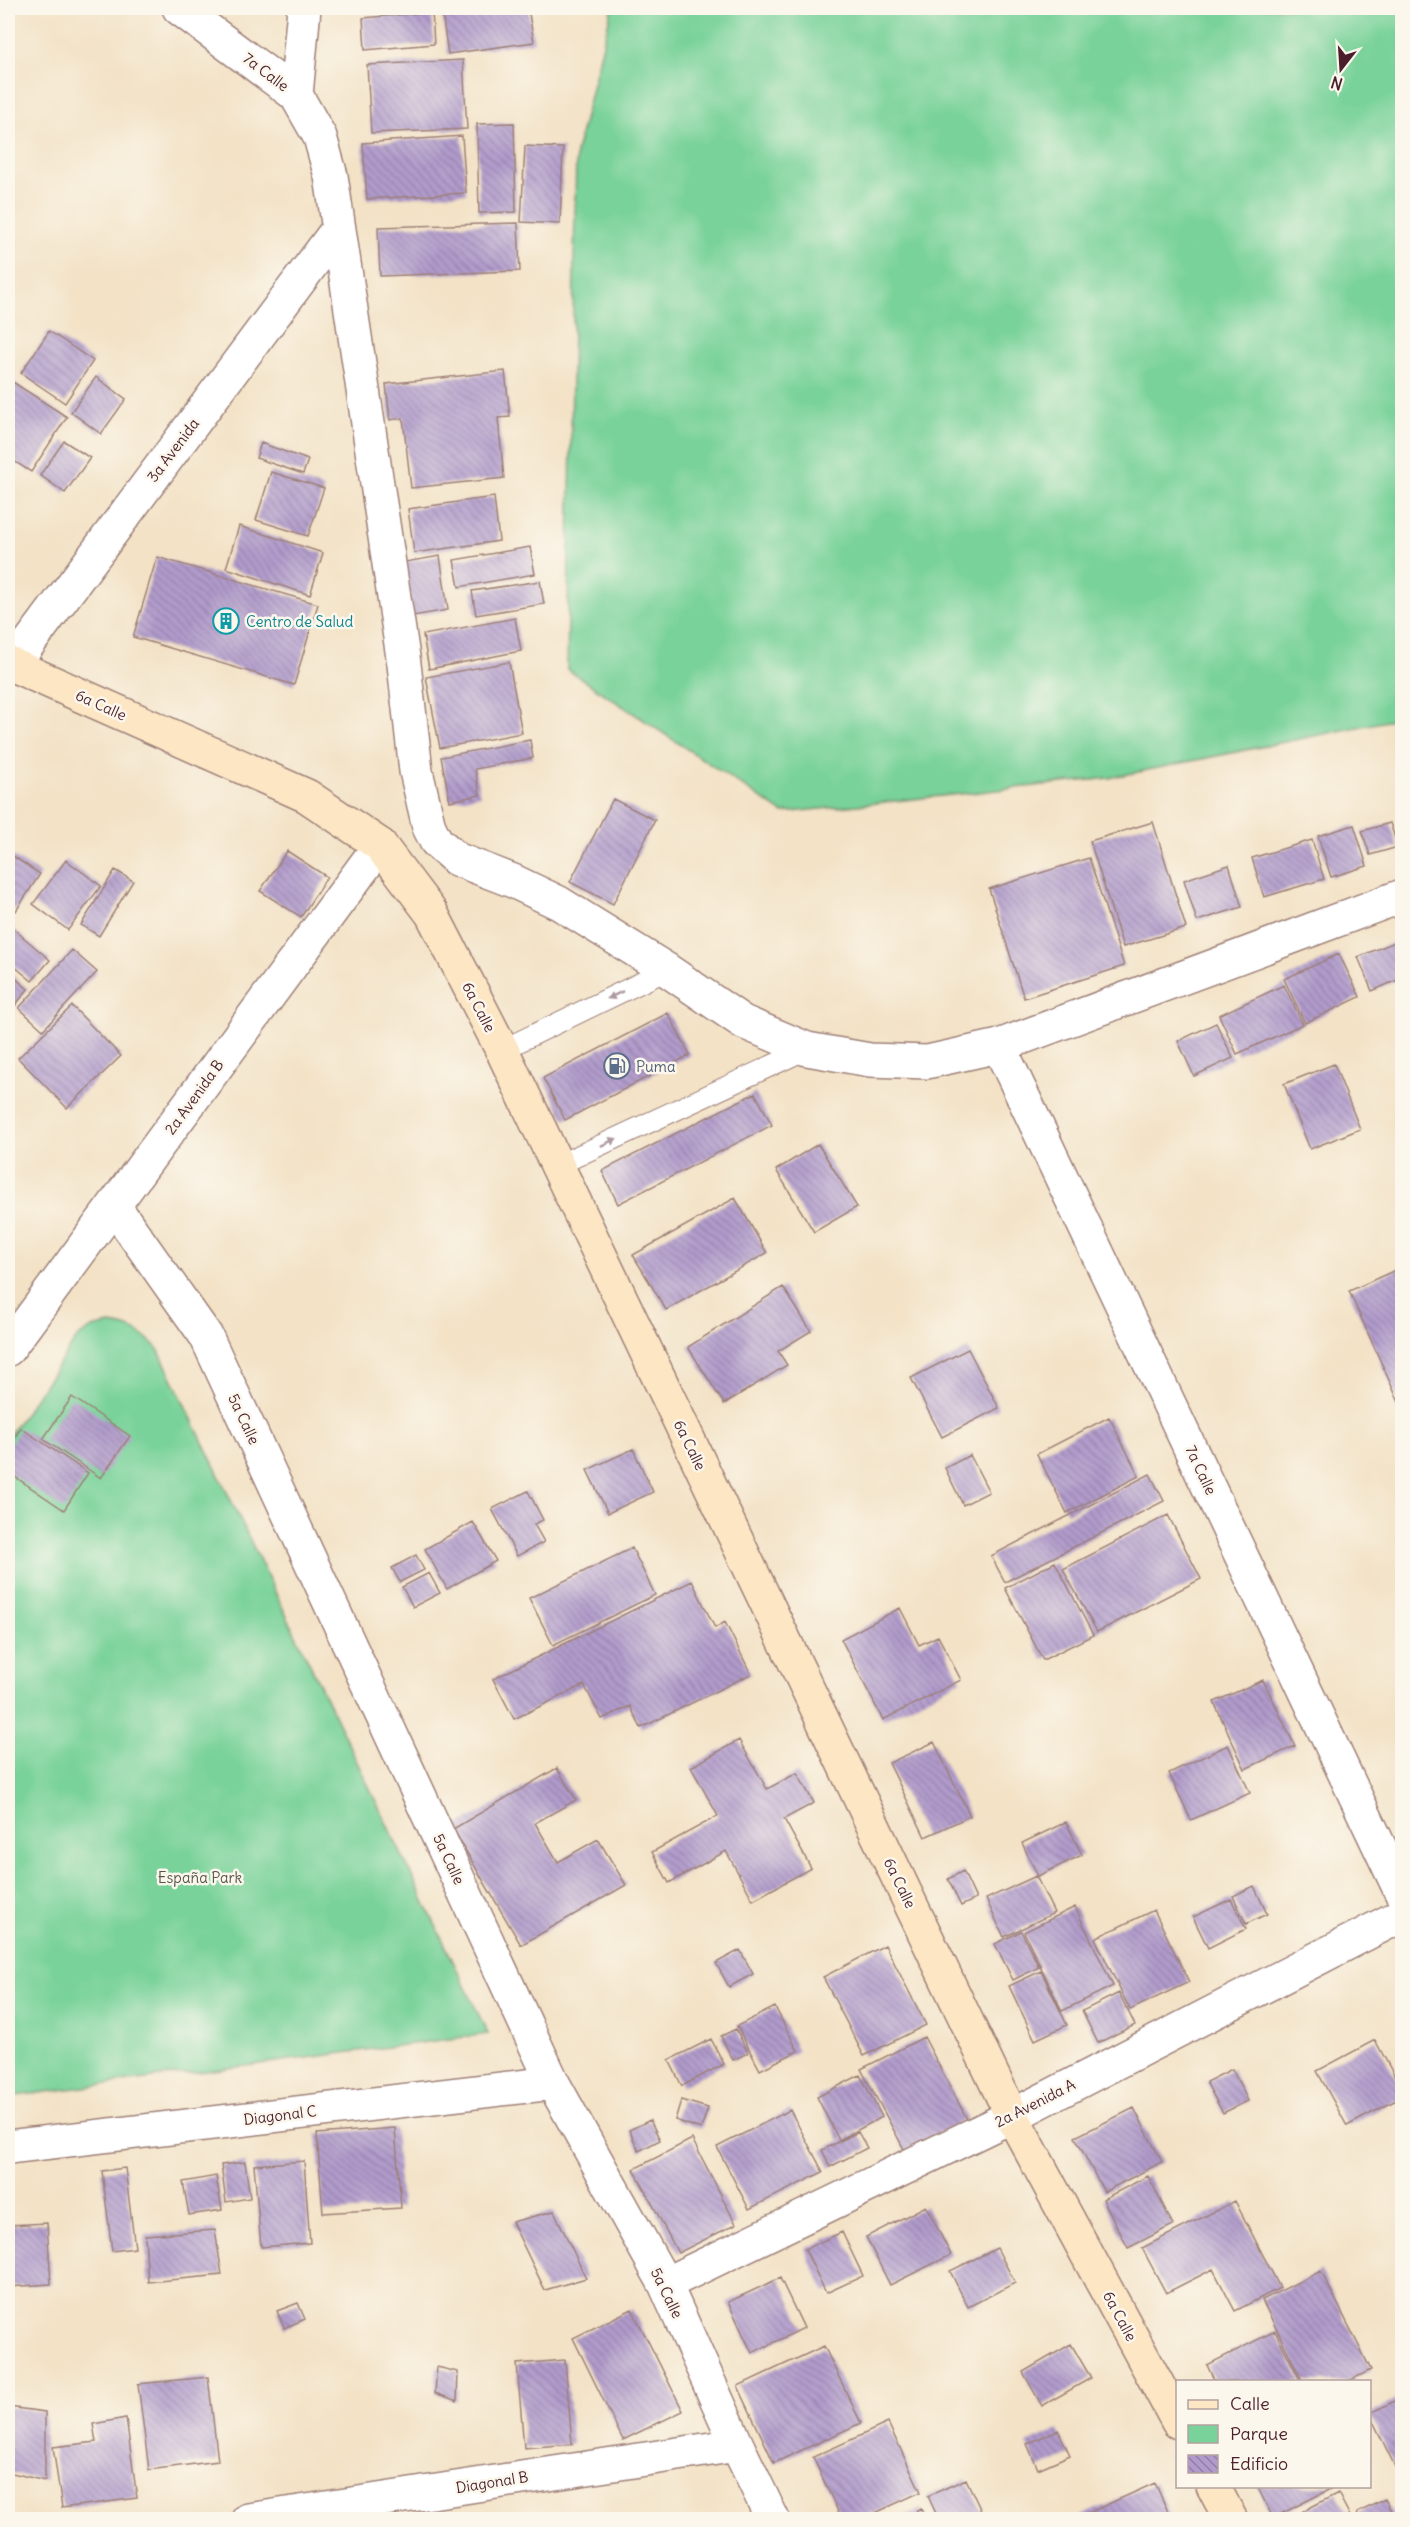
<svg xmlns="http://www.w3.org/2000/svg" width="1410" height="2527" font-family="Delius,sans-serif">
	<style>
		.park { fill: #78d299; stroke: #617862; stroke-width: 1.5 }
		.building { fill: url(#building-back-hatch) }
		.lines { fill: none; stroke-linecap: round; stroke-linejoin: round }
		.lane-casing { stroke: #9e8078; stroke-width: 22 }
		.street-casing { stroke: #9e8078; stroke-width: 36 }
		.secondary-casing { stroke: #9e8078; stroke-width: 36 }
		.lane { stroke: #fff; stroke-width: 20 }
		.street { stroke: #fff; stroke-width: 33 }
		.secondary { stroke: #fce6c4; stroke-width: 33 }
		.oneway { fill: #ae9aa0 }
		.labels { text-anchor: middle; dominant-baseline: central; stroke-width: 5; stroke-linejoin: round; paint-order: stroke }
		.street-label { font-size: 15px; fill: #4a1f2b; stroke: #fbf7ec }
		.culture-label { font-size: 15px; fill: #0d838f; stroke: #fbf7ec; text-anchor: start }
		.service-label { font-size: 15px; fill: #4e5e75; stroke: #fbf7ec; text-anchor: start }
		.park-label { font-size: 15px; fill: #58554c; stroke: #fbf7ec }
	</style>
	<defs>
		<pattern id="building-back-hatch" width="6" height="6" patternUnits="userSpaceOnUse" patternTransform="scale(1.5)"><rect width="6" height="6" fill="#b19bcc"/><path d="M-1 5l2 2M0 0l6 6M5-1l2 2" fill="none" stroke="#927ea6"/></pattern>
	</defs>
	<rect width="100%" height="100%" fill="#fbf7ec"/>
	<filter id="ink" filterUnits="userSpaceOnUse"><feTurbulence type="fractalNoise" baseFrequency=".0167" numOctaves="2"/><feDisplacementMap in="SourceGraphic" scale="12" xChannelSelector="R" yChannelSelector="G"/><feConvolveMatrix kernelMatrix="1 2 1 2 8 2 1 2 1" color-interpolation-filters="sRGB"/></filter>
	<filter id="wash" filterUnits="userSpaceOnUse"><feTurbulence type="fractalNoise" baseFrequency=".008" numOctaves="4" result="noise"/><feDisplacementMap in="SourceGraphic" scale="24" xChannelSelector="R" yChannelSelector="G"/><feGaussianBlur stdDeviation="1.35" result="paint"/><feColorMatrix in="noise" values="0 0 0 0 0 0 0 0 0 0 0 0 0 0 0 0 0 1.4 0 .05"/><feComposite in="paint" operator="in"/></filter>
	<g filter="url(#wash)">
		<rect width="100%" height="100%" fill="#f3e2c6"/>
		<path class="park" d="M612,8H1402V718L1109,778L783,813L567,669L576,152Z
			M110,1324C132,1327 143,1333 158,1349L488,2034L8,2097V1437L77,1338L92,1328Z"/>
		<g id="blocks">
			<path class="building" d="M483,8H528L534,42L448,54L442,13Z
				M432,12L434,44L365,50L363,18Z
				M463,60L467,129L371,133L367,65Z
				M514,123L516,212L479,213L477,124Z
				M462,136L466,193L367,199L363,143Z
				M525,146L563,148L560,224L521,222Z
				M518,223L520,271L380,276L378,227Z
				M49,331L93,361L65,403L21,373Z
				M505,371L510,417L498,418L504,478L411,488L403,418L390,420L386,384Z
				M96,377L126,399L101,434L71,412Z
				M8,379L67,417L31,472L11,459L8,465Z
				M64,441L90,458L65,493L40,475Z
				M261,443L308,460L303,474L256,458Z
				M271,472L324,488L308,536L256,520Z
				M494,497L499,541L414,553L408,509Z
				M239,526L323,553L310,595L226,568Z
				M530,547L535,574L459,587L454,560Z
				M440,556L448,610L413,616L405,562Z
				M157,557L318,604L294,685L133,637Z
				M540,581L544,604L476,615L472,591Z
				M515,618L521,651L429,669L423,635Z
				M509,662L522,733L440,748L426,677Z
				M530,740L533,758L475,769L480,795L450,801L441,757Z
				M613,799L655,820L613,904L570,882Z
				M1153,822L1186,928L1123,947L1090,841Z
				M1390,823L1398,847L1370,855L1362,831Z
				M1354,825L1367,866L1331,877L1318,836Z
				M1312,840L1324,879L1264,897L1252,858Z
				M287,851L327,877L301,917L260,891Z
				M8,853L40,874L16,911L8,905Z
				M1089,858L1124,966L1024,998L989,889Z
				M66,860L101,886L68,930L33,904Z
				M1229,865L1242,907L1197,921L1184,880Z
				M115,870L133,881L99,936L81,925Z
				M8,924L50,960L32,981L8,961Z
				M1402,939V978L1372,991L1358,957Z
				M72,950L97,972L43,1030L19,1008Z
				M1339,954L1360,997L1305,1023L1284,979Z
				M8,972L28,989L10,1012L8,1010Z
				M1284,985L1303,1024L1237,1054L1219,1015Z
				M72,1006L121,1056L67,1108L18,1058Z
				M668,1013L690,1055L565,1120L543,1078Z
				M1216,1023L1233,1058L1194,1076L1178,1041Z
				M1334,1064L1360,1129L1310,1149L1284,1084Z
				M755,1093L772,1125L618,1204L602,1171Z
				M818,1144L857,1207L814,1232L776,1170Z
				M735,1198L767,1253L666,1310L633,1255Z
				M1402,1267V1409L1349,1291Z
				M783,1287L811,1331L778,1351L787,1365L724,1404L688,1347Z
				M968,1349L999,1408L942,1437L911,1378Z
				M72,1397L130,1436L101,1478L43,1439Z
				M1109,1417L1139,1476L1067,1513L1037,1454Z
				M21,1428L88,1473L64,1510L8,1472V1447Z
				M633,1449L653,1492L608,1513L587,1470Z
				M970,1455L989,1492L963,1505L945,1468Z
				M1150,1474L1164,1501L1005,1582L991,1556Z
				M528,1491L543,1520L534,1524L544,1542L517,1556L492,1509Z
				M1168,1515L1201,1579L1097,1632L1063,1569Z
				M473,1522L496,1561L447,1589L425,1549Z
				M632,1548L655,1595L553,1645L529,1598Z
				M416,1555L424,1570L400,1582L392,1568Z
				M1055,1562L1093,1635L1043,1660L1005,1588Z
				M429,1573L440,1593L413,1607L402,1587Z
				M692,1581L715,1628L725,1622L751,1674L641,1728L630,1706L602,1719L584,1685L514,1719L493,1679Z
				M900,1608L919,1645L938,1636L961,1680L883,1720L841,1639Z
				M1263,1680L1295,1746L1245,1769L1214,1702Z
				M739,1740L767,1789L797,1773L814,1803L784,1819L811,1868L753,1900L726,1851L669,1883L652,1852L718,1816L691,1767Z
				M934,1742L970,1816L925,1837L889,1763Z
				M1228,1745L1250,1793L1191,1820L1169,1773Z
				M557,1768L576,1800L535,1823L558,1862L598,1839L626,1885L521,1945L453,1829Z
				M1066,1822L1082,1855L1038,1876L1022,1843Z
				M963,1871L976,1899L961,1906L948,1879Z
				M1036,1876L1054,1913L1004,1937L986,1899Z
				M1254,1886L1267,1914L1246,1924L1233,1896Z
				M1231,1899L1246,1929L1208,1948L1193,1917Z
				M1075,1907L1113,1986L1062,2011L1024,1932Z
				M1154,1910L1189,1982L1130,2010L1095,1938Z
				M1021,1931L1039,1967L1013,1980L995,1944Z
				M885,1945L926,2025L864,2056L823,1977Z
				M740,1950L753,1974L729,1987L716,1963Z
				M1041,1971L1067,2025L1035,2040L1009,1986Z
				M1119,1993L1135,2025L1098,2043L1082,2011Z
				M775,2007L798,2051L760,2070L737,2026Z
				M736,2029L748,2053L733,2060L721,2036Z
				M924,2037L967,2119L905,2151L861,2069Z
				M711,2039L724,2064L682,2086L669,2060Z
				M1375,2040L1402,2090V2097L1347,2126L1317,2071Z
				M1232,2069L1248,2101L1223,2113L1206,2082Z
				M860,2075L882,2117L839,2140L817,2097Z
				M681,2100L708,2108L701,2129L675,2120Z
				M1134,2108L1162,2162L1104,2192L1075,2137Z
				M790,2110L823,2172L749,2209L717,2147Z
				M650,2120L660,2140L639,2151L629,2130Z
				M395,2128L401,2208L323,2213L317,2134Z
				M858,2132L867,2148L830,2167L822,2150Z
				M692,2139L736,2224L678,2253L634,2169Z
				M304,2161L310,2243L261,2247L254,2165Z
				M245,2162L250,2198L226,2202L221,2165Z
				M125,2168L135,2248L112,2251L102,2171Z
				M216,2176L222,2210L189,2215L183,2182Z
				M1148,2176L1173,2225L1128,2248L1103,2199Z
				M1235,2201L1280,2288L1235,2311L1213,2269L1166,2293L1142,2248Z
				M926,2206L951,2255L890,2285L866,2237Z
				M554,2211L586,2278L545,2290L512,2222Z
				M47,2223L51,2284L8,2287V2225Z
				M215,2230L222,2275L148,2282L145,2235Z
				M842,2232L863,2276L826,2293L805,2249Z
				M997,2248L1015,2283L968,2307L950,2271Z
				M1321,2271L1371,2370L1347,2382H1303L1262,2300Z
				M780,2278L804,2328L752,2353L728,2302Z
				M298,2303L305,2319L284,2328L277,2311Z
				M632,2309L683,2411L623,2440L573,2338Z
				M1275,2331L1301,2382H1215L1207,2365Z
				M1071,2344L1091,2378L1042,2406L1023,2372Z
				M824,2346L861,2423L774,2463L738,2386Z
				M565,2360L572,2444L524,2448L517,2364Z
				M437,2367L458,2372L457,2401L435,2393Z
				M208,2377L218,2461L149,2470L138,2384Z
				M1401,2398L1402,2401V2481L1370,2415V2413Z
				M8,2407L45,2412V2481L8,2472Z
				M126,2418L137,2498L62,2508L53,2447L96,2442L93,2424Z
				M888,2423L921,2492L860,2520H842L813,2457Z
				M1058,2430L1070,2455L1038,2469L1027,2444Z
				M966,2479L984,2517L978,2520H939L928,2496Z
				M1155,2483L1170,2516L1162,2520H1073Z
				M1257,2486H1336L1273,2518Z
				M1338,2493L1352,2520H1286Z
				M1385,2499L1395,2519L1360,2520L1357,2513Z
				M921,2509L926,2520H899Z"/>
		</g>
	</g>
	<g filter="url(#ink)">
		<use href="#blocks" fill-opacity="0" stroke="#9e8078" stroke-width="1.5"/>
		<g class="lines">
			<g class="lane-casing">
				<path id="lane" d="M502,1050L667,970
					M556,1166L807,1049"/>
			</g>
			<g class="street-casing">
				<path id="street" d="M179,8L296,95L320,137L331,176L404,664L416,771L429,827L436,841L456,859L513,881L559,903L667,970L743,1022L807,1049L870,1060L927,1062L999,1046L1402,896
					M296,95L304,8
					M12,666L338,229
					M999,1046L1402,1894
					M114,1206L206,1336L553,2083L665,2284L737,2445L773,2520
					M8,1349L380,845
					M8,2147L553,2083
					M665,2284L1012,2116L1402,1915
					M248,2520L737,2445"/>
			</g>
			<g class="secondary-casing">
				<path id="secondary" d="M8,663L307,796L380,845L432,914L502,1050L1012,2116L1178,2422
					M1213,2486L1231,2520"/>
			</g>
			<use href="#lane" class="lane"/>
			<use href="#street" class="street"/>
			<use href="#secondary" class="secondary"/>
		</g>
		<defs><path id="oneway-solid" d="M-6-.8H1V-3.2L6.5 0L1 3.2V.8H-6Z" transform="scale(1.5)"/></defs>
		<g class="oneway">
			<use href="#oneway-solid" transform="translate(615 995) rotate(154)"/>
			<use href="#oneway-solid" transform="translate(609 1142) rotate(-25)"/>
		</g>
	</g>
	<defs>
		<g id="building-ring" transform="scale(1.35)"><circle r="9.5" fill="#fbf7ec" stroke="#0f9aa8" stroke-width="1.5"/><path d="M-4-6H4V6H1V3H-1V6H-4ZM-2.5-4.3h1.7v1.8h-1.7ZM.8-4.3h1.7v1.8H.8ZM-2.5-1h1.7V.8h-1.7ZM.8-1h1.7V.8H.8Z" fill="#0f9aa8"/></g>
		<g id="fuel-ring" transform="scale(1.35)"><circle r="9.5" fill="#fbf7ec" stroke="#5c6f8a" stroke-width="1.5"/><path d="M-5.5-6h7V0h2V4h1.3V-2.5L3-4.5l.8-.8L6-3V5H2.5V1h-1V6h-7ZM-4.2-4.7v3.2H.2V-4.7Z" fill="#5c6f8a"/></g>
	</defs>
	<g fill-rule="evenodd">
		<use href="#building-ring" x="226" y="621"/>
		<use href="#fuel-ring" x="617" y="1066"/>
	</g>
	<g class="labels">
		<g class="street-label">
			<text transform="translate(266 72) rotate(37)">7a Calle</text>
			<text transform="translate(173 450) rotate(-53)">3a Avenida</text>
			<text transform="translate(101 705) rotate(24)">6a Calle</text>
			<text transform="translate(479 1007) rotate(63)">6a Calle</text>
			<text transform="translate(194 1097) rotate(-54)">2a Avenida B</text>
			<text transform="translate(244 1419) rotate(65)">5a Calle</text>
			<text transform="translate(690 1445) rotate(64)">6a Calle</text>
			<text transform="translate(1201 1470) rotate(65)">7a Calle</text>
			<text transform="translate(449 1859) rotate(65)">5a Calle</text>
			<text transform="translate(900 1883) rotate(64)">6a Calle</text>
			<text transform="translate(1035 2103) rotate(-27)">2a Avenida A</text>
			<text transform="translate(280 2115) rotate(-7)">Diagonal C</text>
			<text transform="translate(667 2293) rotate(64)">5a Calle</text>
			<text transform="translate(1120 2316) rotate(62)">6a Calle</text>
			<text transform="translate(492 2482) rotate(-9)">Diagonal B</text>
		</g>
		<g class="culture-label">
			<text x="246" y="621">Centro de Salud</text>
		</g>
		<g class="service-label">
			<text x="636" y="1066">Puma</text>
		</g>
		<g class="park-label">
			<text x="200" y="1877">España Park</text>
		</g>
	</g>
	<rect width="1410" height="2527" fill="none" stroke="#fbf7ec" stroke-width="30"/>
	<rect x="1176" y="2380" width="195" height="108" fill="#fbf7ec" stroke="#b4a19f" stroke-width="1.5"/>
	<rect x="1188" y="2400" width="30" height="9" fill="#fce6c4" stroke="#b4a19f" stroke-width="1.5"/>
	<text x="1230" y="2410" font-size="18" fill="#4a1f2b">Calle</text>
	<rect x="1188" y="2425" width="30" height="18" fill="#78d299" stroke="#b4a19f" stroke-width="1.5"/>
	<text x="1230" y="2440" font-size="18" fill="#4a1f2b">Parque</text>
	<rect x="1188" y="2455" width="30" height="18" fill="url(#building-back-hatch)" stroke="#b4a19f" stroke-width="1.5"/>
	<text x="1230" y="2470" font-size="18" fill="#4a1f2b">Edificio</text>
	<g transform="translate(1341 69) rotate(197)" stroke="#fbf7ec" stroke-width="4.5" paint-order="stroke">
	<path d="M0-4.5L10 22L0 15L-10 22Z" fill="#4a1f2b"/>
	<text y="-9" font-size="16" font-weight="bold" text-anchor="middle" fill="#4a1f2b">N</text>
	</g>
</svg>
